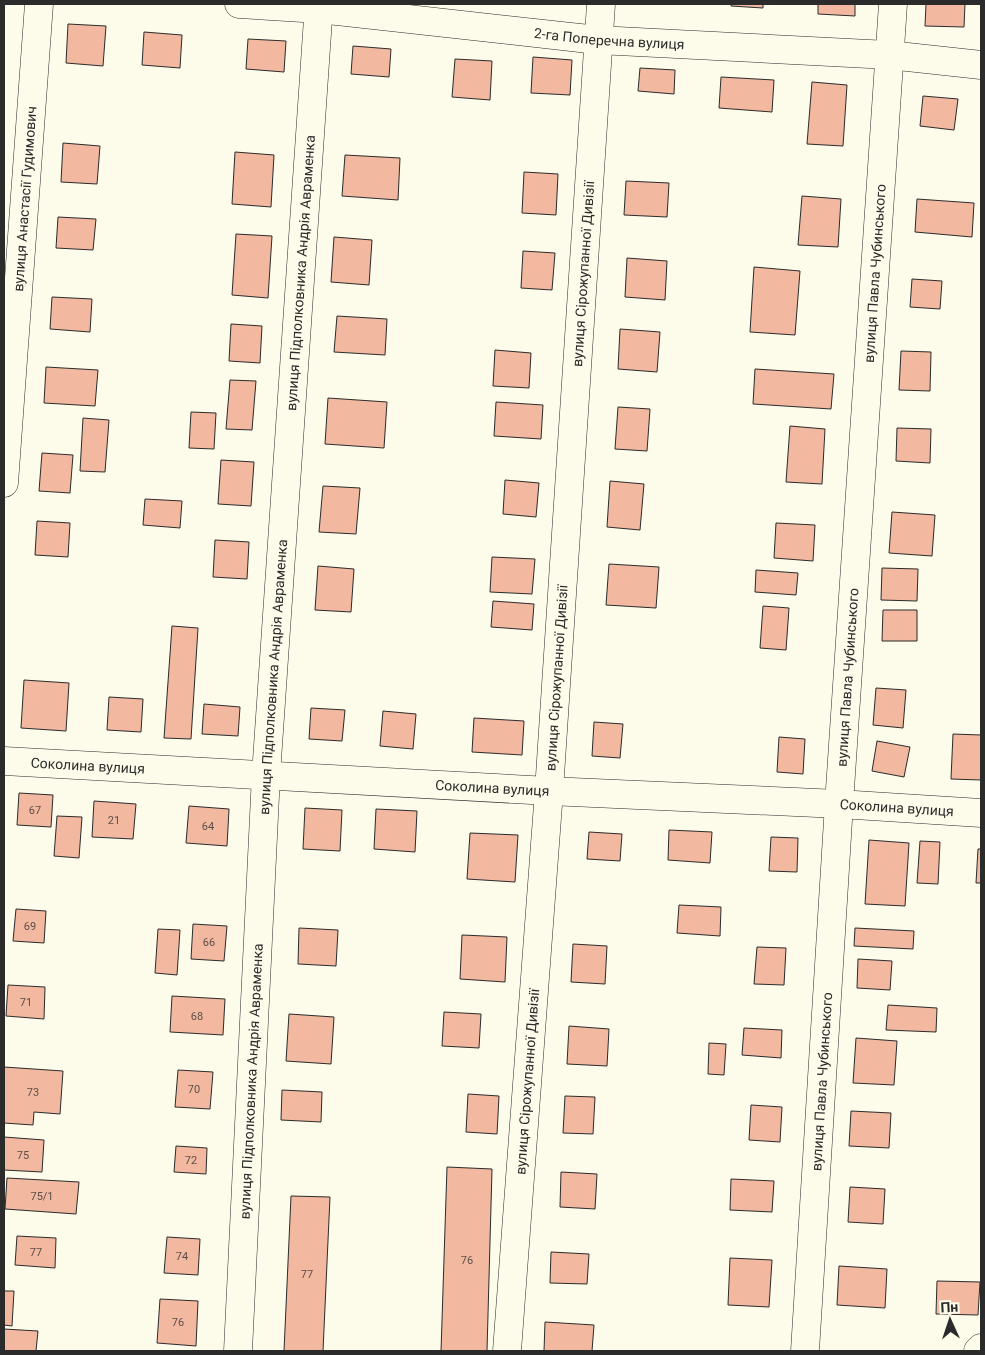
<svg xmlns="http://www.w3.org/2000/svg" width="985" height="1355" font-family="Roboto,sans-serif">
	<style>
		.building { fill: #f2b8a0; stroke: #2b2b2b }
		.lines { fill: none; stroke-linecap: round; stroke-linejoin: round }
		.minor-casing { stroke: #2b2b2b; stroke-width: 29 }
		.minor { stroke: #fdfbea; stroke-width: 28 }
		.labels { text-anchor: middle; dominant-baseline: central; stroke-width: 4; stroke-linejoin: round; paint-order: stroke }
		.number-label { font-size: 11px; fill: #5d4e48 }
		.street-label { font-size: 14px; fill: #2b2b2b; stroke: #fdfbea }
	</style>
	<rect width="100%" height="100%" fill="#fdfbea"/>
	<path class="building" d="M731,4H763V8L731,6Z
		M818,4H855V16L818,14Z
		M926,4H965L964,27L925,26Z
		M68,24L106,26L103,66L66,63Z
		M144,32L182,35L180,68L142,65Z
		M248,39L286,41L284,72L246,69Z
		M353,46L391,49L389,77L351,74Z
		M533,57L572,60L570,95L531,93Z
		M455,59L492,61L490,100L452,97Z
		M640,68L675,70L674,94L638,91Z
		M721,77L774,80L772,112L719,108Z
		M812,82L847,85L843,146L807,144Z
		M923,96L958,99L954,130L920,126Z
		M63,143L100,146L97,184L61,182Z
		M235,152L274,155L271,207L232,204Z
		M345,155L400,158L398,200L342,196Z
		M524,172L558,174L556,215L522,213Z
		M626,181L669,183L667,217L624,215Z
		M802,196L841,199L838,247L798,245Z
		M917,199L974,203L972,237L915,232Z
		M58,217L96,219L93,250L56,248Z
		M236,234L272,236L268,298L232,295Z
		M334,237L372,240L369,285L331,282Z
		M523,251L555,253L552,290L521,288Z
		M627,258L667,261L665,300L625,297Z
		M754,267L800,271L795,335L750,332Z
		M912,279L942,281L940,309L910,307Z
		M52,297L92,299L90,332L50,329Z
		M337,316L387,319L385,355L334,352Z
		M231,324L262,326L260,363L229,361Z
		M620,329L660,332L657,372L618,369Z
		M495,350L531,353L529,388L493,386Z
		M901,351L931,352L930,391L899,390Z
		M46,367L98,370L95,406L44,403Z
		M755,369L834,374L831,409L753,404Z
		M230,380L256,381L252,430L226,429Z
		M328,398L387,402L384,448L325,444Z
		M496,402L543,405L541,439L494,436Z
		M618,407L650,409L647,451L615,449Z
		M191,412L216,413L214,449L189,448Z
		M83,418L109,420L105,472L80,471Z
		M790,426L825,429L822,484L786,482Z
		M897,428L931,429L930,463L896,461Z
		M42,453L73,455L70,493L39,491Z
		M221,460L254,462L251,506L218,504Z
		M505,480L539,483L536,517L503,514Z
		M610,481L644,484L640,530L607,527Z
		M323,486L360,488L356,534L319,532Z
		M145,499L182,501L180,528L143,525Z
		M892,512L935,515L932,556L889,553Z
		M37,521L70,523L68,557L35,555Z
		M776,523L815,525L813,561L774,558Z
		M215,540L249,542L247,579L213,577Z
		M492,557L535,559L532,594L490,592Z
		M609,564L659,567L656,608L606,605Z
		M318,566L354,569L351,612L315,610Z
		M882,568L918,569L917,601L881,600Z
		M756,570L798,573L796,595L755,592Z
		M493,601L534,604L532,630L491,627Z
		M763,606L789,608L786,650L760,648Z
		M883,610H917V641H882Z
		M172,626L198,628L191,739L164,738Z
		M24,680L69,683L66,731L21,728Z
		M876,688L906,690L903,728L873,725Z
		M109,697L143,699L141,732L107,730Z
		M204,704L240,707L238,736L202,734Z
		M311,708L345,710L342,741L309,739Z
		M383,711L416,714L413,749L380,746Z
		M474,718L524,721L522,755L472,752Z
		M594,722L623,724L620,758L592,756Z
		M953,734L981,735V780L951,779Z
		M779,737L805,739L803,774L777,772Z
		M877,741L910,747L904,777L872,771Z
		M19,793L53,795L51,827L17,825Z
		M94,801L136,804L133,839L92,837Z
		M189,806L229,809L227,846L186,843Z
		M305,808L342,810L340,851L303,849Z
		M376,809L417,811L415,852L374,849Z
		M57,816L82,817L79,858L54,856Z
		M669,830L712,832L710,863L668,860Z
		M589,832L622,834L620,861L587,859Z
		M470,833L518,835L515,882L467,879Z
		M771,837L798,838L797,872L769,871Z
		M869,840L909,843L905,906L865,904Z
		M920,841L940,842L938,884L917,883Z
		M978,849H981V883H976Z
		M679,905L721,907L720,936L677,933Z
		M16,909L46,911L44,943L13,941Z
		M193,924L227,926L224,961L191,959Z
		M299,928L338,930L336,966L298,964Z
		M855,928L914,931L913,949L854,946Z
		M158,929L180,930L177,975L155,973Z
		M462,935L507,937L505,982L460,979Z
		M573,944L607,946L605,984L571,982Z
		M757,947L786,948L784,985L754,984Z
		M858,959L892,961L890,990L857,988Z
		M8,985L45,987L44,1019L6,1016Z
		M172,996L225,999L223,1035L170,1032Z
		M888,1005L937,1008L936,1032L886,1030Z
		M444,1012L481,1014L479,1048L442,1046Z
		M289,1014L334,1017L331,1064L286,1061Z
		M569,1026L609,1029L607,1066L567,1064Z
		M744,1028L782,1030L781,1058L742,1055Z
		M856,1038L897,1041L894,1085L853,1083Z
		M709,1043L726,1044L724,1075L708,1074Z
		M4,1067L63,1071L60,1114L34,1112L33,1125L4,1123Z
		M178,1070L213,1072L210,1109L175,1107Z
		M282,1090L322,1092L321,1122L281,1120Z
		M468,1094L499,1096L497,1134L466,1132Z
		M565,1096L595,1097L593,1134L563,1133Z
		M751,1105L782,1107L780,1142L749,1140Z
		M851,1111L891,1113L889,1148L849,1146Z
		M4,1137L44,1140L42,1172L4,1170Z
		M176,1146L207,1148L206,1174L174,1172Z
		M447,1167L492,1169L487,1351H441Z
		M561,1172L597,1174L595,1209L560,1207Z
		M7,1178L79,1182L76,1214L5,1209Z
		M731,1179L774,1181L772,1212L730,1210Z
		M850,1187L885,1189L883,1224L848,1222Z
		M291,1196L330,1197L323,1351H284Z
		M17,1236L56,1238L55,1268L15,1265Z
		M167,1237L200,1239L198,1275L164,1273Z
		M551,1252L589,1254L587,1284L550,1283Z
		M730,1258L772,1260L769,1307L728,1305Z
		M839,1266L887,1269L885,1308L837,1305Z
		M937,1281L980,1282L978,1315L936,1314Z
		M4,1291H14L12,1326L4,1325Z
		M160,1299L198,1301L196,1346L157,1343Z
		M545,1322L594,1325L592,1351H544Z
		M4,1329L38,1331L36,1351H4Z"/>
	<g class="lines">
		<g class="minor-casing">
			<g id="minor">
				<path id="s1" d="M239,4L319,9L598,40L889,55L981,65"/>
				<path id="s2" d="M4,483L39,4"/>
				<path id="s3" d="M4,761L549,791L839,804L981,813"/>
				<path id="s4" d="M238,1351L266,775L319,4"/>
				<path id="s5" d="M507,1351L549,791L601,4"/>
				<path id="s6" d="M805,1351L839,804L893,4"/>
				<path d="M978,1351L981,1348"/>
			</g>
		</g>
		<use href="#minor" class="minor"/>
	</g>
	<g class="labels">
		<g class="number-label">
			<text x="35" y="810">67</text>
			<text x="114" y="820">21</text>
			<text x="208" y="826">64</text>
			<text x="30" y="926">69</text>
			<text x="209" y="942">66</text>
			<text x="26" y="1002">71</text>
			<text x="197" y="1016">68</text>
			<text x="194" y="1089">70</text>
			<text x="33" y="1092">73</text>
			<text x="23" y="1155">75</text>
			<text x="191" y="1160">72</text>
			<text x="42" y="1196">75/1</text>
			<text x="36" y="1252">77</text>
			<text x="182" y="1256">74</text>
			<text x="467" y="1260">76</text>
			<text x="307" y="1274">77</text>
			<text x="178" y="1322">76</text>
		</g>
		<g class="street-label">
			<text stroke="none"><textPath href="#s1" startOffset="372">2-га Поперечна вулиця</textPath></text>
			<text stroke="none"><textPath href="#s2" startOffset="285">вулиця Анастасії Гудимович</textPath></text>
			<text stroke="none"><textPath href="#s4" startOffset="1080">вулиця Підполковника Андрія Авраменка</textPath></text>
			<text stroke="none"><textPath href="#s6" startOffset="1080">вулиця Павла Чубинського</textPath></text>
			<text stroke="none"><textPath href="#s5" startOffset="1080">вулиця Сірожупанної Дивізії</textPath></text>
			<text stroke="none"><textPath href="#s4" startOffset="675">вулиця Підполковника Андрія Авраменка</textPath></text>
			<text stroke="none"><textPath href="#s6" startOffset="675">вулиця Павла Чубинського</textPath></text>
			<text stroke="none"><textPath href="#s5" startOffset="675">вулиця Сірожупанної Дивізії</textPath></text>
			<text stroke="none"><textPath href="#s3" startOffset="84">Соколина вулиця</textPath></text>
			<text stroke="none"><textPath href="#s3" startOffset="489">Соколина вулиця</textPath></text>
			<text stroke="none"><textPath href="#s3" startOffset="894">Соколина вулиця</textPath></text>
			<text stroke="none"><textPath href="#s4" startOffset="270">вулиця Підполковника Андрія Авраменка</textPath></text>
			<text stroke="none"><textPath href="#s5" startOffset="270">вулиця Сірожупанної Дивізії</textPath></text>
			<text stroke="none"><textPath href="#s6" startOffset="270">вулиця Павла Чубинського</textPath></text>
		</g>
	</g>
	<rect width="985" height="1355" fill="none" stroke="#2b2b2b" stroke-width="10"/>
	<g transform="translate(950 1320) rotate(357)" stroke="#fdfbea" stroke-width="4" paint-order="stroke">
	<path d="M0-4L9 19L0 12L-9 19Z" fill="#2b2b2b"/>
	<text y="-8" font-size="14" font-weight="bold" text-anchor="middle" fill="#2b2b2b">Пн</text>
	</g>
</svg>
